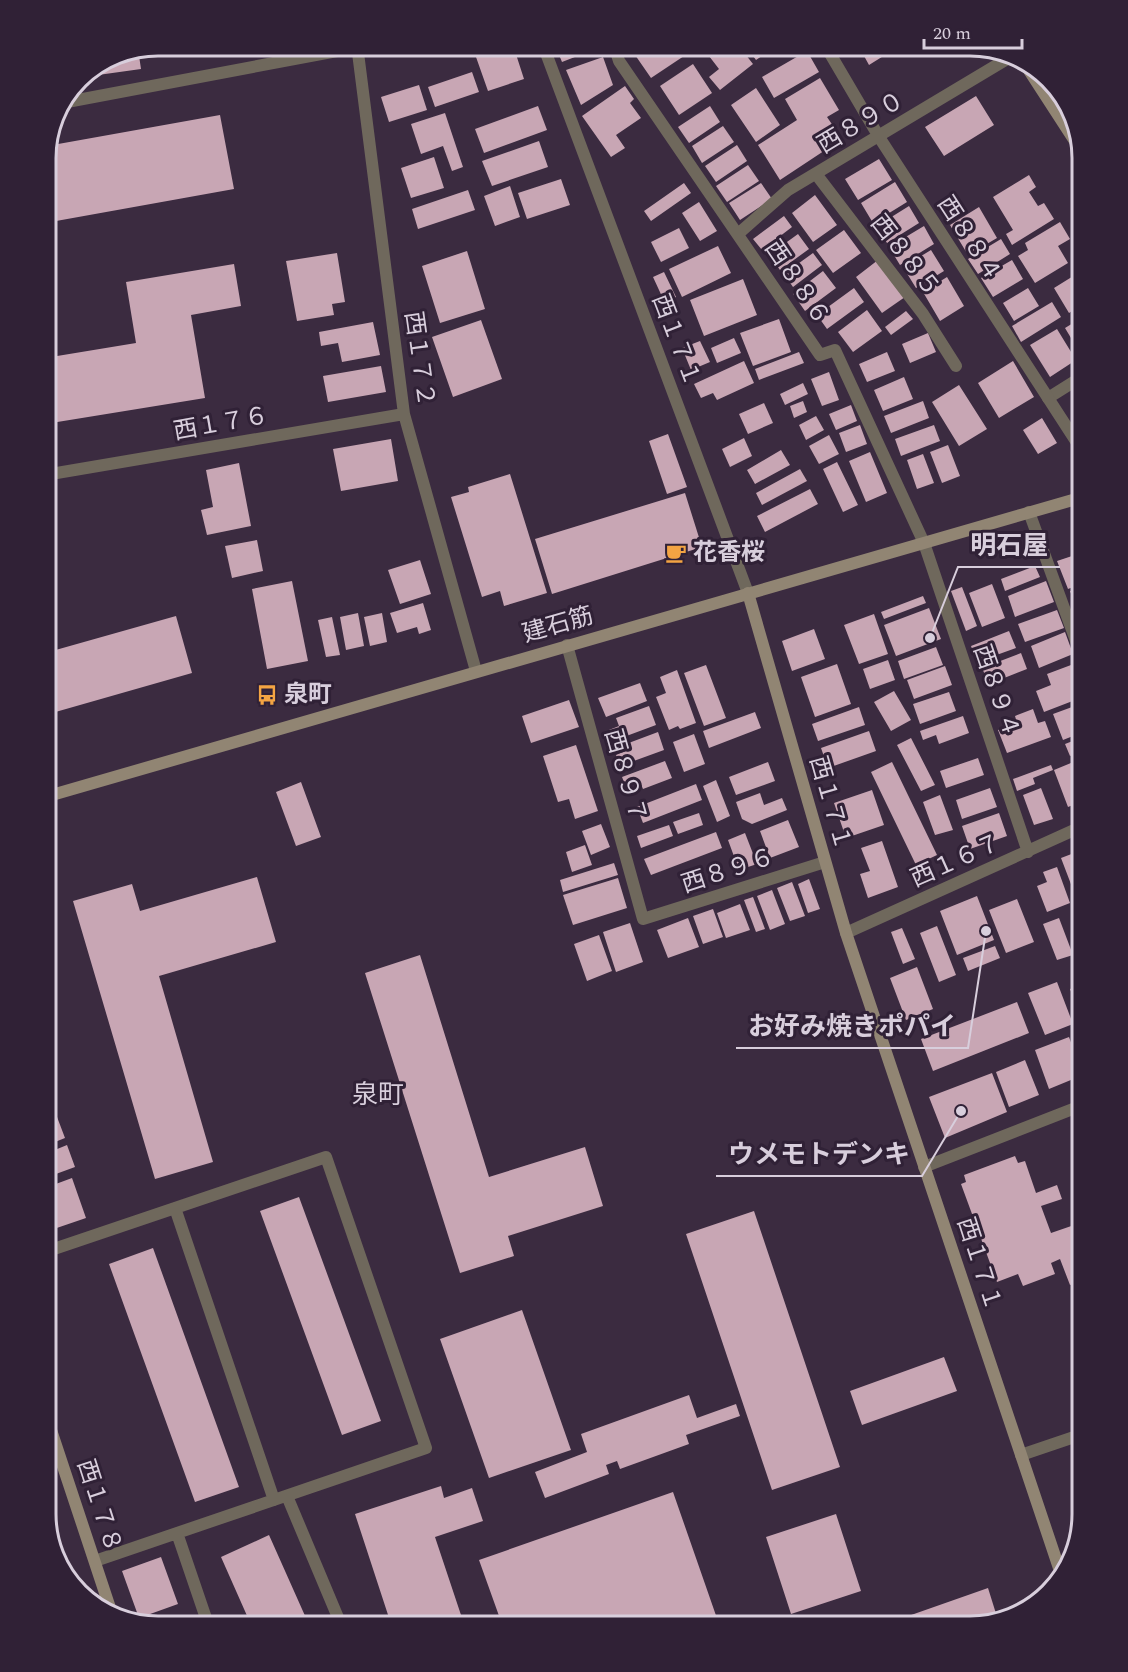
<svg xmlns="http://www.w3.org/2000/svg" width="1128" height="1672" font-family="Spectral,'Noto Sans JP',serif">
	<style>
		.building { fill: #c8a6b4 }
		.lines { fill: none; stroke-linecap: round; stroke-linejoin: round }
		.lane { stroke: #6f685c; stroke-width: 12 }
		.street { stroke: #6f685c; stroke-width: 12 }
		.secondary { stroke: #918573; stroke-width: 12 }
		.labels { text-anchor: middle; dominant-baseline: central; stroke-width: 6; stroke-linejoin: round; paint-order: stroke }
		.street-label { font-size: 24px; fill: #d8cedc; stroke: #302136 }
		.poi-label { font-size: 24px; font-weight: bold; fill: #d8cedc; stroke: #302136; text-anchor: start }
		.neighbourhood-label { font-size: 26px; fill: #d8cedc; stroke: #302136 }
		.rim { fill: none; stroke: #d8cedc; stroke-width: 3 }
		.leader { fill: none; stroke: #d8cedc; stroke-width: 2 }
		.callout-dot { fill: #d8cedc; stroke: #302136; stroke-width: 2 }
		.callout-label { font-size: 26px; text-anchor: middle; font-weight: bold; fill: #d8cedc; stroke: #302136; stroke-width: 6; stroke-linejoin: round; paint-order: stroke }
	</style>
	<rect width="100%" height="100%" fill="#3b2b40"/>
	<path class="building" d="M166,45H190L191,52L167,55Z
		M194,45H210L211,48L195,50Z
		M513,45L524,79L488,91L476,57Z
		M555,45H597L598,48L562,62Z
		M643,45H677L684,56L651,78L633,52Z
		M722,45H738L753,64L720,90L709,77L719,69L709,56Z
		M752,45H774L775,47L756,60L748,49Z
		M858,45H901L869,65Z
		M138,49L141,69L98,75L96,65L115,53Z
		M807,51L819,72L774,98L762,77Z
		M603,57L613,85L581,105L566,70Z
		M693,64L712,93L679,115L660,86Z
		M472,72L479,92L435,107L428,87Z
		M820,78L839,110L827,117L842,139L780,180L758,145L797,120L785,99Z
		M419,85L427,110L389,122L381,97Z
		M625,86L634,99L630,103L641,118L616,135L625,148L611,157L582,116Z
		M756,88L780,125L756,142L731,105Z
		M976,96L994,125L944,156L925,127Z
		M538,106L547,130L484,153L475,129Z
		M710,106L720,122L689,143L678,127Z
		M445,113L463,167L452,171L443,146L421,154L411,124Z
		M220,115L234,189L45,223L47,146Z
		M723,126L734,142L702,163L692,146Z
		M539,141L548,167L492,186L482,161Z
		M737,145L747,161L716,182L705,166Z
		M434,157L444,188L411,198L401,168Z
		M879,159L892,180L858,200L845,179Z
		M748,165L759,181L727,202L716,186Z
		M1029,175L1036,187L1029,192L1038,206L1044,203L1054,219L1012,245L1006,234L1013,230L993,197Z
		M561,179L570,205L527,219L518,193Z
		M895,182L907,202L873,223L861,203Z
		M684,183L691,193L651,221L644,211Z
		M761,183L772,199L740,220L729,203Z
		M510,186L520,217L495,226L484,196Z
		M468,190L475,210L418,229L412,209Z
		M815,195L837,225L813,242L792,213Z
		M699,202L717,231L700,241L682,213Z
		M909,206L919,223L887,243L877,226Z
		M979,207L997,238L968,255L950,225Z
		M784,216L792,227L762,250L753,239Z
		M1060,222L1070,239L1058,246L1068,263L1035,283L1018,256L1028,250L1025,243Z
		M924,226L934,244L900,265L889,247Z
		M679,228L689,248L661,262L651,242Z
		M844,230L861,253L833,273L816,250Z
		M798,234L809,249L780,270L769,255Z
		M1001,239L1010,254L978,274L968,259Z
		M718,246L731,273L682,297L669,269Z
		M931,250L944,271L916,288L903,267Z
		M467,251L485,309L440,323L422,266Z
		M337,253L345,302L332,304L334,315L297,321L286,261Z
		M813,253L822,265L793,287L784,274Z
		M878,260L905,297L882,313L856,277Z
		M1012,260L1023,279L993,297L981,278Z
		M234,264L241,306L191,315L205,398L45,424V358L136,343L126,282Z
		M1083,270V304L1069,313L1054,288Z
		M823,271L836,288L805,311L793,294Z
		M664,272L676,297L665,303L653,277Z
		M947,277L964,306L940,321L923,292Z
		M743,279L757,315L704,336L690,300Z
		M854,288L864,302L827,329L817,315Z
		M1028,288L1039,306L1014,321L1003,303Z
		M45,300H49L55,333L45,334Z
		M1052,302L1061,317L1021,342L1012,326Z
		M867,310L882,331L853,352L838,332Z
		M906,311L913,319L891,335L885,327Z
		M1083,317V358L1065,328Z
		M779,319L791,352L753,366L740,333Z
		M481,320L502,379L453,397L432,337Z
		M373,322L380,355L342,362L338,343L321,346L319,332Z
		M1057,329L1076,360L1050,377L1030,345Z
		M928,333L936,352L910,363L902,344Z
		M734,338L741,353L717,363L711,348Z
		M700,341L710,362L691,370L682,348Z
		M799,352L804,363L759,380L755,369Z
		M887,352L895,371L867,382L859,364Z
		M744,361L754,383L717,400L713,393L701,398L694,384Z
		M1013,361L1034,397L999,418L978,383Z
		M381,366L386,392L328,402L323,376Z
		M829,372L839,400L822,406L811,379Z
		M904,377L913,399L883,411L874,390Z
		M803,383L808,394L785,405L780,394Z
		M959,385L987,429L959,446L932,402Z
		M803,401L807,412L794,418L790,406Z
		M923,401L929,418L891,433L884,416Z
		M764,403L773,423L748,434L739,414Z
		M851,405L857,421L836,430L829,414Z
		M1083,412V436L1073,418Z
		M816,416L824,430L806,440L799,425Z
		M1042,418L1057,443L1038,454L1023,430Z
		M860,425L867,444L846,452L839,433Z
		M934,425L940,441L901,456L895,439Z
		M668,434L687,487L667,494L649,441Z
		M829,435L839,454L819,464L809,446Z
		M744,438L752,456L730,467L722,449Z
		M391,439L398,481L341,491L333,449Z
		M948,445L960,476L942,483L930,452Z
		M781,450L790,465L755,484L747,470Z
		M870,452L887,493L866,502L849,461Z
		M923,454L934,483L917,489L907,460Z
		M837,462L858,505L843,512L823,469Z
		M239,463L251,526L207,535L201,510L213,507L206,470Z
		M800,469L807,481L762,505L756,493Z
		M510,474L547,593L504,606L500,591L482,597L451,497L469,492L468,487Z
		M810,489L818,504L765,532L757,516Z
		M685,493L702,547L552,594L535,539Z
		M257,540L263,571L232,578L225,546Z
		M1075,555L1083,583L1068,589L1057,561Z
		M420,560L431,594L400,604L388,570Z
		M1035,566L1040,577L1005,591L1001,579Z
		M292,581L308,661L267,669L252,589Z
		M1046,581L1054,602L1015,617L1008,596Z
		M992,584L1005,618L982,627L969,593Z
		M962,587L977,626L966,631L951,591Z
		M1083,587V611L1078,613L1070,591Z
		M923,596L926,603L884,619L881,612Z
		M423,603L431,630L419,634L417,627L397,633L390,613Z
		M929,608L941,639L896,656L884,625Z
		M1057,610L1064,628L1025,642L1018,624Z
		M358,613L364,646L346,650L340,617Z
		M382,613L387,642L370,646L364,617Z
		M874,614L888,654L859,664L844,625Z
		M176,616L192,673L45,715V653Z
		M332,617L340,655L326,657L318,620Z
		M814,629L825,659L792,671L782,641Z
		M1009,631L1016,648L977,662L971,646Z
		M1065,632L1073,654L1039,668L1031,646Z
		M936,647L943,665L904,679L898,661Z
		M1021,653L1027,669L989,684L982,668Z
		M888,660L895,680L870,689L863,669Z
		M1079,662L1083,673V697L1044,712L1036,691L1051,685L1047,674Z
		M837,664L851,704L815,717L801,677Z
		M706,665L726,718L704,726L684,673Z
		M945,666L952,685L914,699L907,680Z
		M677,670L696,723L680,729L678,726L669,730L656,697L666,693L660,677Z
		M640,683L647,701L606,717L598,698Z
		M894,691L911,720L891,731L874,702Z
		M949,692L956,711L920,724L913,704Z
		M569,700L579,727L531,743L522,716Z
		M1083,703V732L1063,740L1053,714Z
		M649,706L656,725L613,741L609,730L619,726L616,718Z
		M859,707L865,725L818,741L812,724Z
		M1033,709L1038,723L1045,721L1051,737L1007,753L998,730L1017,723L1015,716Z
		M755,712L761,728L709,748L703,731Z
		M963,716L969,733L939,744L936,735L923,740L920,731Z
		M869,731L876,751L828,768L821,748Z
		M658,732L664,750L620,766L616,755L628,750L626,744Z
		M694,734L705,764L684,772L673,742Z
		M1083,737V751L1070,756L1065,744Z
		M911,738L935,785L921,791L897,745Z
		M576,745L598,811L575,819L569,799L558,802L543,756Z
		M978,758L984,775L946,788L940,771Z
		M1083,758V801L1068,807L1054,770Z
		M665,761L672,778L643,789L640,782L626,787L622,777Z
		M768,762L775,781L736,795L729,777Z
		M892,762L937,855L916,865L871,772Z
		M1051,765L1053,770L1033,778L1035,784L1017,791L1013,779Z
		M716,780L730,816L717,822L703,786Z
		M301,782L321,837L296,846L276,792Z
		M696,784L702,800L643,823L637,807Z
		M990,788L997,807L962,819L956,800Z
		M1041,788L1053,819L1034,825L1023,795Z
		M872,790L884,825L846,838L834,803Z
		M760,793L764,805L782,798L787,810L752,824L742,819L736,802Z
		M940,795L953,830L935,835L923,802Z
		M699,813L703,825L678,834L673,822Z
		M999,813L1007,836L970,849L962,826Z
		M788,820L799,847L770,858L760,831Z
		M601,824L610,847L591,855L582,831Z
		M669,825L673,836L641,848L637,836Z
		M716,832L722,848L651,875L644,859Z
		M745,833L757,864L739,870L728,840Z
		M882,841L898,887L868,898L860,874L870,871L861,848Z
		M585,845L592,865L572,872L566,852Z
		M1082,850L1083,898L1077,900L1061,858Z
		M614,863L618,875L563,892L560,880Z
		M1057,867L1070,903L1047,912L1037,886L1047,882L1043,872Z
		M257,877L276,942L159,976L213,1162L155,1179L73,901L132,884L140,911Z
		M618,878L627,908L573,925L563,895Z
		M809,879L820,909L808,913L798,884Z
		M792,882L805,916L790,921L777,888Z
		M772,890L785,924L770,930L757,896Z
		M977,896L994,940L957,955L940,911Z
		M753,897L765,929L756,932L744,900Z
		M1017,899L1034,942L1006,953L989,910Z
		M740,904L750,930L726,938L717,913Z
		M713,909L723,937L703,944L693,916Z
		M688,918L699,947L668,958L657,930Z
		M1059,918L1073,955L1057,960L1043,924Z
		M630,923L643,962L616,972L603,932Z
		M937,926L956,975L939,982L920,933Z
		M902,928L915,959L903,964L891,932Z
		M599,935L612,971L587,981L574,944Z
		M995,946L1000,958L968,971L963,958Z
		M420,955L489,1177L585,1147L603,1206L508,1236L514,1256L460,1273L365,973Z
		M917,967L933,1009L906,1020L890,978Z
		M1057,982L1073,1024L1045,1035L1028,993Z
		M1083,984V1022L1070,989Z
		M1017,1002L1029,1033L933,1071L921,1039Z
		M1069,1037L1083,1075L1049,1089L1035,1050Z
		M1025,1060L1039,1095L1009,1107L996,1072Z
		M45,1063L55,1093L45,1095Z
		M992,1073L1007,1112L945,1138L929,1097Z
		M51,1101L65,1138L45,1146V1104Z
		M67,1145L75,1167L45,1178V1154Z
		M1015,1156L1018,1163L1025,1161L1036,1193L1057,1185L1062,1199L1041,1206L1051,1233L1080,1223L1073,1203L1083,1199V1281L1070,1285L1060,1259L1051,1263L1055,1274L1023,1286L1018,1274L997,1282L961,1184L966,1182L964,1175Z
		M72,1178L86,1218L45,1232V1188Z
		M299,1197L381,1421L342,1435L260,1211Z
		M754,1211L840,1467L772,1490L686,1234Z
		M153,1248L239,1487L195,1502L109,1264Z
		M522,1310L571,1450L489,1478L440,1339Z
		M944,1357L957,1391L862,1425L850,1391Z
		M689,1395L697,1418L736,1404L740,1416L686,1435L689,1444L620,1469L617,1461L606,1465L609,1474L545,1498L535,1472L587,1452L581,1434Z
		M441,1486L444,1498L472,1488L483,1521L435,1537L465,1627H392L355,1514Z
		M673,1492L720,1627H503L479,1560Z
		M836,1514L861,1591L791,1614L766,1537Z
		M269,1535L310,1627H252L221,1557Z
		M55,1553H62V1572H71L70,1582L60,1571Z
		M161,1557L178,1604L139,1618L122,1571Z
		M988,1588L998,1620L971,1627H877Z
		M186,1619L189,1627H167Z"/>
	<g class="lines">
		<path class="lane" d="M1048,398L1083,376
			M1029,512L1083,660"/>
		<path class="street" d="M357,45L404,414L476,671
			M543,45L748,593
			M614,45L619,61L820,355L835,350L924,543L1028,852
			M825,45L879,137L1083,452
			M67,102L369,45
			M816,174L923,314L956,366
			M738,234L788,190L1012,56
			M45,475L404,414
			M567,645L643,919L825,862
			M846,933L1083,826
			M924,1167L1083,1105
			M175,1208L274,1500
			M45,1252L326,1157L426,1448L95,1561
			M1021,1455L1083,1434
			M287,1496L342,1627
			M177,1533L209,1627"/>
		<path class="secondary" d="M1021,58L1082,152
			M748,593L846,933L1062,1577
			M45,797L1083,497
			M45,1412L112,1614"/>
	</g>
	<defs>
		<g id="cafe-bare" transform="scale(1.62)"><path d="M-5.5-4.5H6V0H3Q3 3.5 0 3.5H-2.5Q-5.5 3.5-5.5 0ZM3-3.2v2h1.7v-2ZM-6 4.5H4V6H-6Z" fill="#f3a443" stroke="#302136" stroke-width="2.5" paint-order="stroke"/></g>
		<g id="bus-bare" transform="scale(1.62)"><path d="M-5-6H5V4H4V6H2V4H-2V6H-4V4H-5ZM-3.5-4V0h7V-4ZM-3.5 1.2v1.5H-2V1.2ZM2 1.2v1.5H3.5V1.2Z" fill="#f3a443" stroke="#302136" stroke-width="2.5" paint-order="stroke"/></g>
	</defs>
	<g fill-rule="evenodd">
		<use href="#cafe-bare" x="676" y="553"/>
		<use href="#bus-bare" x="267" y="695"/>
	</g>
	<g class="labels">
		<g class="street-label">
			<text transform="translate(861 123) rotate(-31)">西８９０</text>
			<text transform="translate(969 239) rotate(57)">西８８４</text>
			<text transform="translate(905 256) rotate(52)">西８８５</text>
			<text transform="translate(797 283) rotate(56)">西８８６</text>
			<text transform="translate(676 340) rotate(69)">西１７１</text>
			<text transform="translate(419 359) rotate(82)">西１７２</text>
			<text transform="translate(221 424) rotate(-10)">西１７６</text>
			<text transform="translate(558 625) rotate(-16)">建石筋</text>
			<text transform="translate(996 691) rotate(71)">西８９４</text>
			<text transform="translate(625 776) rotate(74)">西８９７</text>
			<text transform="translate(830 803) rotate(74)">西１７１</text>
			<text transform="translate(956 861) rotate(-24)">西１６７</text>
			<text transform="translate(728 871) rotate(-18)">西８９６</text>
			<text transform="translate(979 1264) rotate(72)">西１７１</text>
			<text transform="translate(99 1506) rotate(72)">西１７８</text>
		</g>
		<g class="poi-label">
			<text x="693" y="553">花香桜</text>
			<text x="284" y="695">泉町</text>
		</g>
		<g class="neighbourhood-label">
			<text x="378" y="1095">泉町</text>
		</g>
	</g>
	<path d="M0 0H1128V1672H0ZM158 56H970A102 102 0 0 1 1072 158V1514A102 102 0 0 1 970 1616H158A102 102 0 0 1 56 1514V158A102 102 0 0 1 158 56Z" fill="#302136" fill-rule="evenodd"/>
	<path class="rim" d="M158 56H970A102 102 0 0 1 1072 158V1514A102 102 0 0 1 970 1616H158A102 102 0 0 1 56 1514V158A102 102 0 0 1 158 56Z"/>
	<path class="leader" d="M930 638L958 567H1060M986 931L968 1048H736M961 1111L922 1176H716"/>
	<g class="callout-dot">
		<circle cx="930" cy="638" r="6"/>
		<circle cx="986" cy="931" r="6"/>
		<circle cx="961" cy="1111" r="6"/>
	</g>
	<g class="callout-label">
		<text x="1009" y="554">明石屋</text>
		<text x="852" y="1035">お好み焼きポパイ</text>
		<text x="819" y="1163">ウメモトデンキ</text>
	</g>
	<path d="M924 39v9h98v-9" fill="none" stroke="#d8cedc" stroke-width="3"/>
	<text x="933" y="39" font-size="18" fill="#d8cedc" stroke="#302136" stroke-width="4.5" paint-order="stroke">20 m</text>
</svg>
